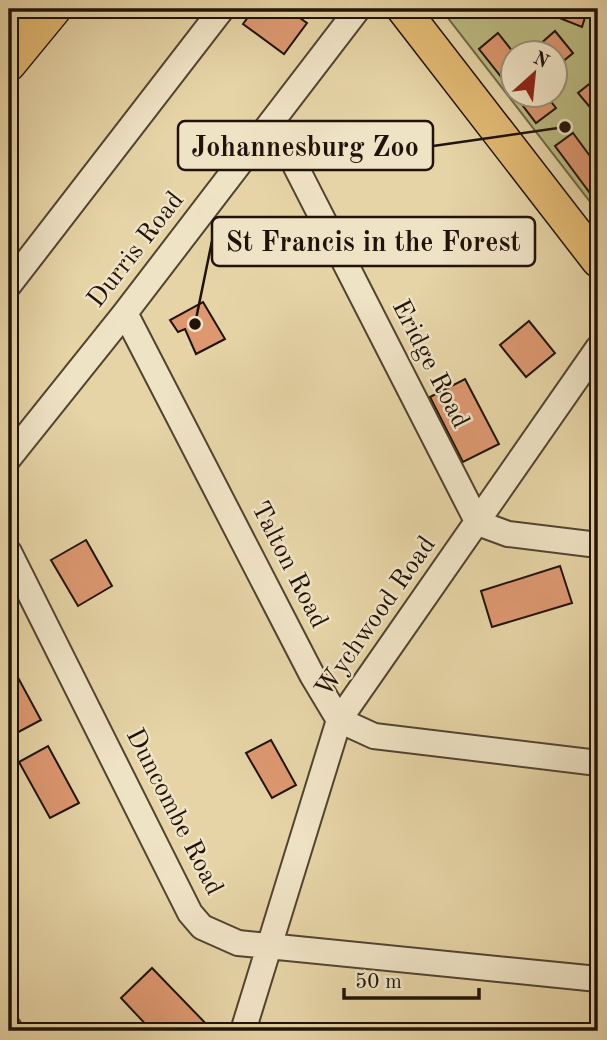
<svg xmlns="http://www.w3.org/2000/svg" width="607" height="1040" font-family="'Old Standard TT',serif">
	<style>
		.green { fill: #bcbb82; stroke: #6e6746; stroke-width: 2; fill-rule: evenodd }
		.building { fill: #dd9870; stroke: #211309; stroke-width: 2 }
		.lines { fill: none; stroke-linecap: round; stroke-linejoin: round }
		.minor-casing { stroke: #524330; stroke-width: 28 }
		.major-casing { stroke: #211309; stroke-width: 35 }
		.minor { stroke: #efe3c5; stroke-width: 24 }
		.major { stroke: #e3ba73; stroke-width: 32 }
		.labels { text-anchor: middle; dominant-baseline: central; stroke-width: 5; stroke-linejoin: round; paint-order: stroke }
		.street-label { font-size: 26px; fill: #211309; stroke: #efe3c5 }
		.leader { fill: none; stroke: #211309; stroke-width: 2.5 }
		.callout-dot { fill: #211309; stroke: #efe3c5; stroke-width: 2.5 }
		.callout { fill: #efe3c5; stroke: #211309; stroke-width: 2.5 }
		.callout-label { font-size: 28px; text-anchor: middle; font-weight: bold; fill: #211309 }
	</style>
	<rect width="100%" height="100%" fill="#e6d4a6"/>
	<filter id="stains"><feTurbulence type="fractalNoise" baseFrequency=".00286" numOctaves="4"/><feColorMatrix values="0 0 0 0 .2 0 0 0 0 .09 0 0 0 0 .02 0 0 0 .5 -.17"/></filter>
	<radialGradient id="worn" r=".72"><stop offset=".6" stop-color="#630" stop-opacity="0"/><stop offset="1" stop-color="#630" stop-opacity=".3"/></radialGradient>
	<path class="green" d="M441,9H598V212ZM512,52H554V94H512Z"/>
	<path class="building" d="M254,9H287L307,23L284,54L243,24Z
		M537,9H572L586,14L582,27Z
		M555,31L573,53L555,68V52H531Z
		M498,33L513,52V92L479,49Z
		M598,77V117L578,93Z
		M514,94H545L556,108L536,123Z
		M573,133L598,167V204L555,146Z
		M203,302L225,339L196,354L185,329L178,332L170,320Z
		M529,321L555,353L526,377L500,345Z
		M465,379L499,444L463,462L430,397Z
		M86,540L112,586L78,606L51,560Z
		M560,566L572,603L492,627L481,591Z
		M9,661L41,720L9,737Z
		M271,740L296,785L272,798L246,753Z
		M48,746L79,803L50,818L19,762Z
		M152,968L213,1031H152L121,998Z"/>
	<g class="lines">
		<g class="minor-casing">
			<path id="minor" d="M273,122L478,523L508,534L598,545
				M9,285L222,9
				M125,313L312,675L339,720L374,736L598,763
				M9,458L125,313L358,9
				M9,552L190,913L202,927L238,943L598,979
				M9,1028L10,1031
				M243,1031L339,720L598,348"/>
		</g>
		<g class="major-casing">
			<path id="major" d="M403,9L598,261
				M9,17L15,9
				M9,65L55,9"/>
		</g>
		<use href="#minor" class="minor"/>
		<use href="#major" class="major"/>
	</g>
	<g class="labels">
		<g class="street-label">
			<text transform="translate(136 250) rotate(-52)">Durris Road</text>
			<text transform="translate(430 364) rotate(63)">Eridge Road</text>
			<text transform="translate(289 565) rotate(63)">Talton Road</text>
			<text transform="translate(376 617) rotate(-55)">Wychwood Road</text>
			<text transform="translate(174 812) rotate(63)">Duncombe Road</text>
		</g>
	</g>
	<path class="leader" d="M565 127L433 146M195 324L212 241"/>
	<g class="callout-dot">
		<circle cx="565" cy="127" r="7"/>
		<circle cx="195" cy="324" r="7"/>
	</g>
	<g class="callout">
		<rect x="178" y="121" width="255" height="49" rx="7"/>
		<rect x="212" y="217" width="323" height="49" rx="7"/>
	</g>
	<g class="callout-label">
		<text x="305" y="156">Johannesburg Zoo</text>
		<text x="373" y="251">St Francis in the Forest</text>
	</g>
	<rect width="607" height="1040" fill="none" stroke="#e6d4a6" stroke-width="35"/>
	<rect x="10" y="10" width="586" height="1019" fill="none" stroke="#211309" stroke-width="3.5"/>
	<rect x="18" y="18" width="572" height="1005" fill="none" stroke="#211309" stroke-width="2"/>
	<g transform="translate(534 74) rotate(27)"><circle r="33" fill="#efe3c5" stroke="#9d907a" stroke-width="2"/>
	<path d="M0-5L12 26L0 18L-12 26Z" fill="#8f2418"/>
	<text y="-10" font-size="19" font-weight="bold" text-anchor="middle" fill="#211309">N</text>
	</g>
	<path d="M344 988v10h135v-10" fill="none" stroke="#211309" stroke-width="3.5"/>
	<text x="355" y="988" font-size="21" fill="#211309" stroke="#efe3c5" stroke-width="5" paint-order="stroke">50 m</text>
	<rect width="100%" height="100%" filter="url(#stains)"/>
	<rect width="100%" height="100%" fill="url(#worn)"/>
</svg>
